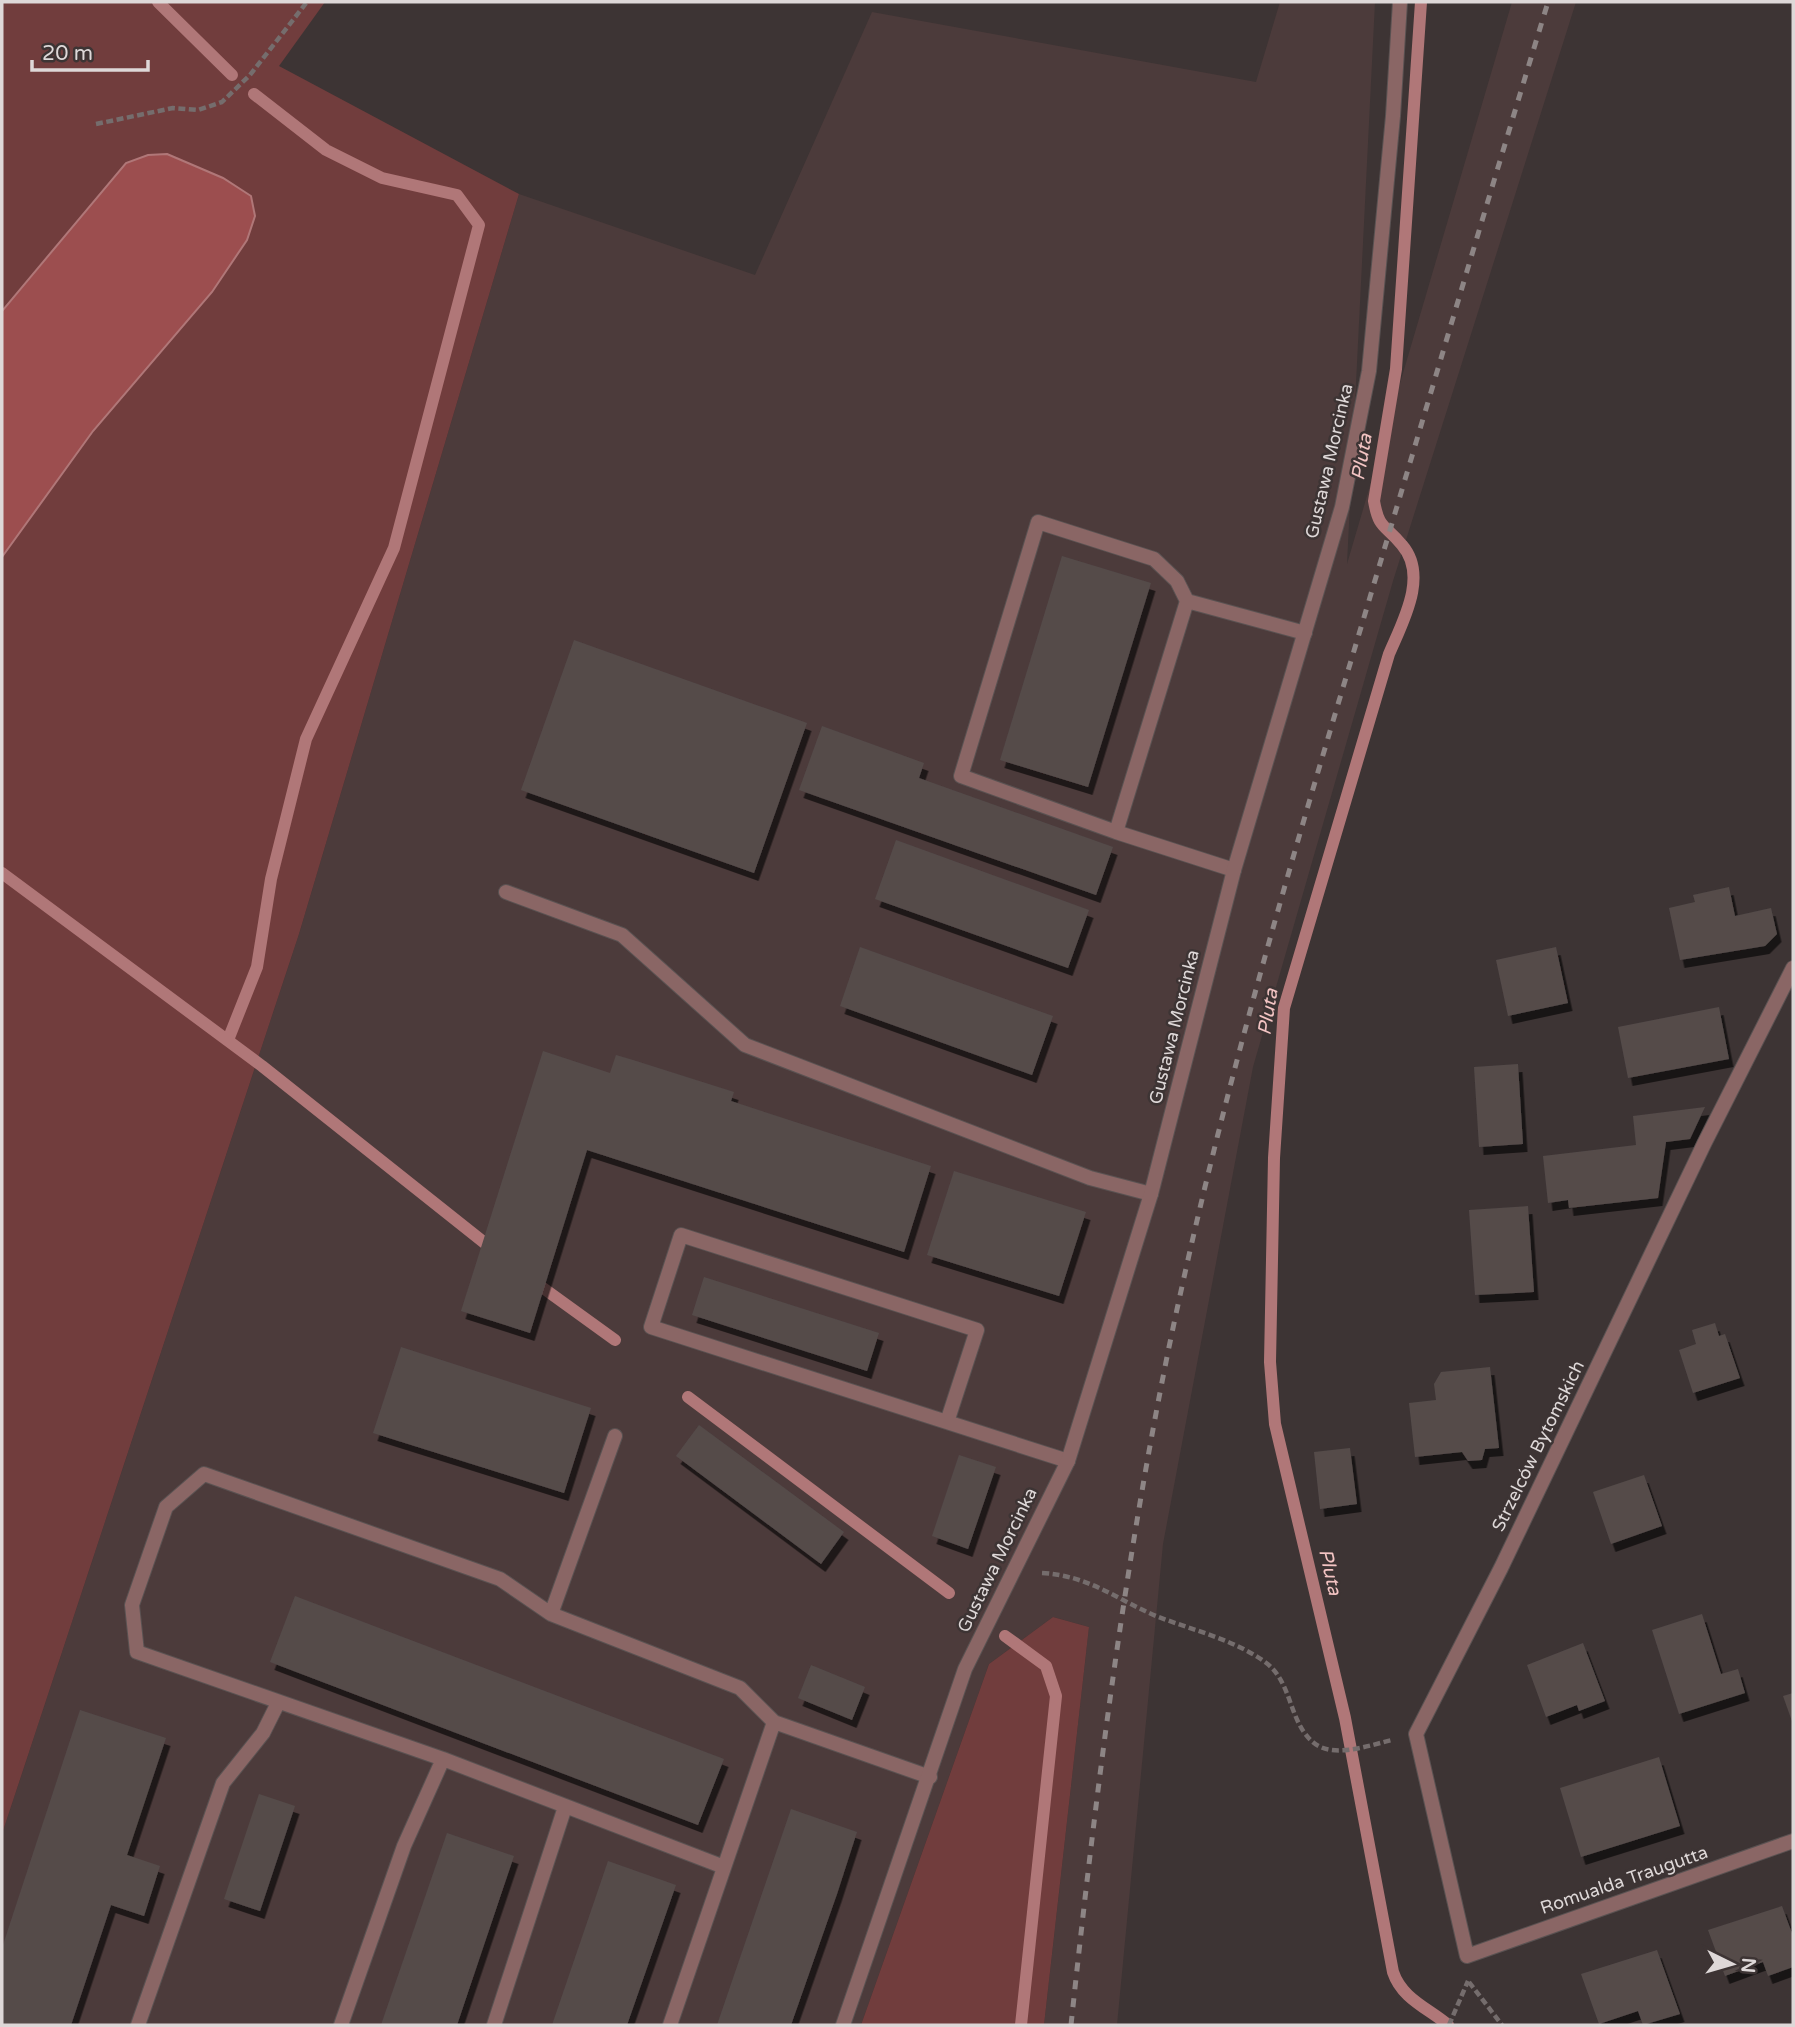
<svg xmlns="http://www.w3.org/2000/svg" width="1795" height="2027" font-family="'Varela Round',sans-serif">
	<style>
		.built { fill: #4c3b3b }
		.green { fill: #713d3d }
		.water { fill: #9c4e4f; stroke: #b07778; stroke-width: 2 }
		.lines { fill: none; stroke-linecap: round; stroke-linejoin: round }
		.stream { stroke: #b07778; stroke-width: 12 }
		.building { fill: #544b4a; filter: url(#shadow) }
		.service-casing { stroke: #5a5252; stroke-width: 16 }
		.minor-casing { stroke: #5a5252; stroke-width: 16 }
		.path { stroke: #756d6d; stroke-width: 4.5; stroke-dasharray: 7 3.5; stroke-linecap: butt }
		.service { stroke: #8a6665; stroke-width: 14 }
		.minor { stroke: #8a6665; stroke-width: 14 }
		.rail { stroke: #8d8585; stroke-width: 5; stroke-dasharray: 9 9; stroke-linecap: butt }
		.labels { text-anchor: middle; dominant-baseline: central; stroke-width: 5; stroke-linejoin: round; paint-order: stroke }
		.street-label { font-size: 18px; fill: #ded8d8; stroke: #3d3434 }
		.water-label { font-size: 19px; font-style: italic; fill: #f3c4c3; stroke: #3d3434 }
	</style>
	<defs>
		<filter id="shadow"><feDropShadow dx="4.5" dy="8" stdDeviation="0" flood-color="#0009"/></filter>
	</defs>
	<rect width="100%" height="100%" fill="#3d3434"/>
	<path class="built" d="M1280,2H1375L1347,564L1512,2H1576L1393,581L1253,1067L1163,1544L1117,2025H1044L1089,1627L1053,1617L989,1664L861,2025H2V1834L299,934L519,194L755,275L872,12L1256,82Z"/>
	<path class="green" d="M2,2H325L279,66L519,194L299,934L2,1834Z
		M1053,1617L1089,1627L1044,2025H861L989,1664Z"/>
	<path class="water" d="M167,154L223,178L251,196L255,216L247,240L212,292L93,431L2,557V311L126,163L148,155Z"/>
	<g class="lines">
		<path class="stream" d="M158,2L232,75
			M1421,2L1396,369L1374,501C1379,530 1385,524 1402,545C1429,576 1402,623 1389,654L1284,1008L1274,1158L1270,1362L1275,1424L1345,1718L1393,1972C1402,1999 1428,2008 1448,2025
			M2,873L262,1066L496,1252
			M228,1040L257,967L271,879L306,739L394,548L479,225L457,195L382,178L326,150L254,94
			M532,1280L615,1340
			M688,1397L949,1593
			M1005,1636L1046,1666L1056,1696L1021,2025"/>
	</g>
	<path class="building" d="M1062,556L1151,583L1088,787L1000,760Z
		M574,640L807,723L754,873L521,790Z
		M822,726L924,763L919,778L1113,847L1096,895L799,790Z
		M896,840L1089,910L1068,968L875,899Z
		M1729,887L1735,916L1771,908L1777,934L1765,946L1680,960L1669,908L1695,902L1693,895Z
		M860,947L1053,1016L1032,1075L840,1006Z
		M1556,947L1568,1003L1508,1016L1496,960Z
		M1719,1007L1729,1059L1628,1078L1618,1027Z
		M543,1051L610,1073L616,1055L633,1060L734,1092L731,1101L931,1166L904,1252L587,1150L530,1333L461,1311Z
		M1518,1064L1523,1144L1479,1147L1474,1067Z
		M1705,1107L1690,1139L1666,1142L1658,1198L1569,1208L1568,1200L1548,1203L1543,1156L1636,1145L1633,1116Z
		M954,1171L1086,1212L1059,1296L927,1255Z
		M1528,1206L1534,1292L1475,1295L1469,1210Z
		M704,1277L879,1333L867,1371L692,1315Z
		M1715,1323L1719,1336L1725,1334L1740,1378L1693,1393L1679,1350L1696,1344L1692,1330Z
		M401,1347L591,1408L564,1493L373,1433Z
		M1490,1367L1499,1448L1485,1449L1482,1460L1468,1461L1462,1452L1415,1457L1409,1403L1436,1400L1434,1384L1441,1372Z
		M699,1425L844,1532L821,1564L676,1456Z
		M1350,1448L1357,1504L1320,1509L1314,1452Z
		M959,1455L996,1467L968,1549L932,1536Z
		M1644,1475L1662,1526L1611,1544L1593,1492Z
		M295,1596L724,1759L698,1825L270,1662Z
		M1702,1614L1721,1674L1738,1669L1745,1693L1679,1714L1652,1630Z
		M1583,1643L1605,1701L1579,1711L1577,1705L1546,1717L1527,1665Z
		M811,1665L865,1687L852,1720L798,1698Z
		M1793,1693V1724L1783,1696Z
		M80,1710L166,1738L127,1855L160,1866L144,1916L111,1905L71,2025H2V1948Z
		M1659,1757L1680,1826L1581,1857L1560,1788Z
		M259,1794L295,1806L260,1911L224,1899Z
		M791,1809L857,1832L837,1894L791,2025H717Z
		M447,1833L514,1856L457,2025H381Z
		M608,1861L676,1885L627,2025H552Z
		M1782,1906L1793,1936V1967L1768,1976L1763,1962L1725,1976L1708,1930Z
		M1657,1950L1680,2014L1643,2025L1638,2011L1599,2024L1581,1974Z"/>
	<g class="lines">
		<g class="service-casing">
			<path id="service" d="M1116,832L961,776L1038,522L1154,559L1177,581L1187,601
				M1234,870L1116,832L1187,601L1305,633
				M506,892L622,935L745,1045L1090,1178L1151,1194
				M947,1422L977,1330L681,1235L651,1327L1068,1461
				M615,1436L551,1614L740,1688L774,1722L930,1777
				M551,1614L500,1579L204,1474L166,1507L132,1605L137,1652L443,1759L724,1867
				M138,2025L223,1783L263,1733L278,1703
				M341,2025L404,1846L443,1759
				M494,2025L565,1807
				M670,2025L774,1722"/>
		</g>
		<g class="minor-casing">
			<path id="minor" d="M1793,968L1704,1144L1501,1568L1416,1734L1467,1956L1793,1841
				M843,2025L965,1669L1068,1461L1151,1194L1234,870L1342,507L1369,371L1393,116L1400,2"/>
		</g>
		<path class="path" d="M96,124L173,108L198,110L222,102L250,75L307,2
			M1042,1573C1090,1576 1116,1599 1156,1616C1192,1630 1233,1639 1265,1662C1293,1682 1288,1722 1314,1743C1334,1759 1370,1745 1392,1740
			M1469,1982L1502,2025
			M1449,2025L1468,1981"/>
		<use href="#service" class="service"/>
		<use href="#minor" class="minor"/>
		<path class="rail" d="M1071,2025C1095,1800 1123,1574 1168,1352C1218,1109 1288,871 1359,634C1422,423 1484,212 1548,2"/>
	</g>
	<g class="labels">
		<g class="street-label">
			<text transform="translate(1329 461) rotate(-77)">Gustawa Morcinka</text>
			<text transform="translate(1174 1027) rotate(-76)">Gustawa Morcinka</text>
			<text transform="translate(1538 1446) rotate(-64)">Strzelców Bytomskich</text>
			<text transform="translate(997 1560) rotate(-64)">Gustawa Morcinka</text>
			<text transform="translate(1624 1880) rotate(-19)">Romualda Traugutta</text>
		</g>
		<g class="water-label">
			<text transform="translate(1362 457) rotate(-80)">Pluta</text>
			<text transform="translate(1268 1012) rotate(-81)">Pluta</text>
			<text transform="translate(1330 1572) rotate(77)">Pluta</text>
		</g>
	</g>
	<rect width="1795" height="2027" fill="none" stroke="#ded8d8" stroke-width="7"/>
	<g transform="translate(1732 1964) rotate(95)" stroke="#3d3434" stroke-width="5" paint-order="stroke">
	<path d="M0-5L12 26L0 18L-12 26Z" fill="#ded8d8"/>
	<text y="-10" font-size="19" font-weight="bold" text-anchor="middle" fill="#ded8d8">N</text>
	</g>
	<path d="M32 60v10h116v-10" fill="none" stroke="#ded8d8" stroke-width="3.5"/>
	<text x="42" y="60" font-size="21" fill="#ded8d8" stroke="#3d3434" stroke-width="5" paint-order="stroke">20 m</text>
</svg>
